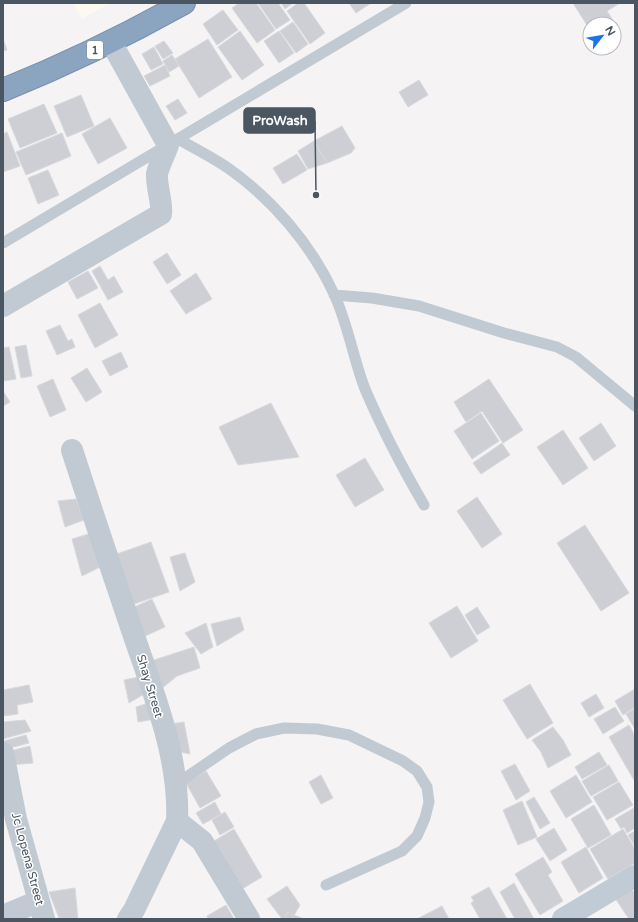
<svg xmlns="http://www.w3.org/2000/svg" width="638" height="922" font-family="'Varela Round',sans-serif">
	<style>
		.commercial { fill: #fdf9ef }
		.building { fill: #cdcfd5; stroke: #d7d9de }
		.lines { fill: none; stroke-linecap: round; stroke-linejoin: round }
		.highway-casing { stroke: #7690ad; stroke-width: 24 }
		.lane { stroke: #c1cad2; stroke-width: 11 }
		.street { stroke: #c1cad2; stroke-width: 22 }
		.secondary { stroke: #c1cbd6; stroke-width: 22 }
		.highway { stroke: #8ba5c1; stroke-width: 22 }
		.labels { text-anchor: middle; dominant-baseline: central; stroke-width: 3; stroke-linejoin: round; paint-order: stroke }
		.shield { fill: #fff; stroke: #808990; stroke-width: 1 }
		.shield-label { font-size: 11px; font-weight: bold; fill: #4a5661 }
		.street-label { font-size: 12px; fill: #4a5661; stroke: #fff }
		.leader { fill: none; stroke: #4a5661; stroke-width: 1.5 }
		.callout-dot { fill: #4a5661; stroke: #fff; stroke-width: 1.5 }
		.callout { fill: #4a5661; stroke: #4a5661; stroke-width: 1.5 }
		.callout-label { font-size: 13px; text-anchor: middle; font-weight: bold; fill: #fff }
	</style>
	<rect width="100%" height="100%" fill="#f5f3f3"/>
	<path class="commercial" d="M73,3H110L82,19Z"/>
	<path class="building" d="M239,3H256L275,30L257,43L232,8Z
		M258,3H278L290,20L276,29Z
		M281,3H293L285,9Z
		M298,3H304L325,33L310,44L287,11Z
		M349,3H371L356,13Z
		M573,3H620L607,11L616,25L614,26V24H590V30Z
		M223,10L238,30L217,45L203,24Z
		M293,22L308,44L296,53L280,31Z
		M240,31L264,65L242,80L218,47Z
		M279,31L294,53L279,63L264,41Z
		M3,39L7,50L3,51Z
		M208,39L232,77L199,98L175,59Z
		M164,41L173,53L163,59L155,46Z
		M154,47L163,64L151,70L142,54Z
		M172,55L179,66L169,72L163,61Z
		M165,65L170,76L150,86L144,76Z
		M419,80L428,95L408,107L399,92Z
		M81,95L94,126L67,137L54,106Z
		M178,99L187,113L175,120L166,106Z
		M44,104L57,133L20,148L8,119Z
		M110,118L127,148L98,164L82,134Z
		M342,126L355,148L351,153L327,163L314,141Z
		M7,132L20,166L3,172V134Z
		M62,133L71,156L26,175L16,152Z
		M314,141L327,163L308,169L298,151Z
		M297,154L307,170L283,184L273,168Z
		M48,170L59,195L38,204L28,178Z
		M167,253L181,275L167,284L153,262Z
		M100,266L108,280L114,276L123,292L108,300L92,271Z
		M88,271L98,288L77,299L68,282Z
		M196,273L212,299L186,314L170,291Z
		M100,303L118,335L95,348L78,315Z
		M60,325L68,341L72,339L75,347L57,355L46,331Z
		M26,345L32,376L21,378L15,347Z
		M9,347L16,379L3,381V348Z
		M121,352L128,367L110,376L102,361Z
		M87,368L102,392L86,402L71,378Z
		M53,379L66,410L50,417L37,386Z
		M489,379L523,430L503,443L482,411L466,422L454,402Z
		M3,391L10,402L3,406Z
		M271,403L299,457L238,465L219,427Z
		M481,413L499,441L472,459L454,431Z
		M601,423L616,446L594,461L579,438Z
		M563,430L588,468L563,485L537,447Z
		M502,443L510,455L481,474L473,463Z
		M365,458L384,490L355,507L336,475Z
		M477,497L502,534L482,548L457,511Z
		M76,499L84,520L65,527L58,501Z
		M585,525L629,593L601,611L557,543Z
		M95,532L104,565L82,576L72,539Z
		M151,542L169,592L131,605L114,555Z
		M185,553L195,582L180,591L170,557Z
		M152,599L165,627L143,637L130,609Z
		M457,606L478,641L451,658L429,623Z
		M477,607L490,627L477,635L465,615Z
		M240,617L244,630L217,646L211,624Z
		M206,623L213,647L201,654L185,633Z
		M194,647L200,668L177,676L155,694L145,663Z
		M139,677L146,693L129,703L124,680Z
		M530,684L553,723L527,739L503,700Z
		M29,685L33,702L17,705L18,714L3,716V690Z
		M635,689V707L623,715L615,701Z
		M596,694L604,708L589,717L581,703Z
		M152,702L155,719L138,722L136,707Z
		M615,707L624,721L603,734L594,719Z
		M635,708V729L626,714Z
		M25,720L31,731L3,739V722Z
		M184,722L190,754L170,750L163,725Z
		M629,725L635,736V782L609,737Z
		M553,727L563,740L571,755L548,768L541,752L532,740Z
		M26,735L29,743L6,749L4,741Z
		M30,746L33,763L9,765L6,752Z
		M599,752L607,765L582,779L575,767Z
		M515,764L530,791L516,800L501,771Z
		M609,765L618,781L591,796L582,781Z
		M206,771L221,796L200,808L186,783Z
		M321,775L333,798L321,804L309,782Z
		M576,775L592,802L566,818L550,791Z
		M619,782L633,805L607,820L593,797Z
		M534,797L550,823L540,829L526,802Z
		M522,801L537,837L518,845L503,810Z
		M215,802L221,814L203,824L196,813Z
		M594,805L611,835L588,848L571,819Z
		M634,808L635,828L627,833L624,827L621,829L615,819Z
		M225,812L234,827L220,835L212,820Z
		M554,828L567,850L550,861L536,839Z
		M234,829L262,877L237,892L209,844Z
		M623,829L635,849V863L608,879L590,849Z
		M635,831V846L628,835Z
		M586,847L603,878L579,893L561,862Z
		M543,857L552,872L548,875L563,901L540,915L515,874Z
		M514,883L534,919H515L500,892Z
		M287,886L300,905L292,919H282L267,899Z
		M489,887L507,919H480L471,903L474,901L471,897Z
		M75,888L78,919L59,918L49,892Z
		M631,888L635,894V919H629L615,898Z
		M226,905L234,919H208L207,916Z
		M442,906L449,919H417Z
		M287,912L294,915L304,919H285Z"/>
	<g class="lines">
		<g class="highway-casing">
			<path id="highway" d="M3,90C65,65 125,36 184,3"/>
		</g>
		<path class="lane" d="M178,139C194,148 212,157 228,168C272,199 311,244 334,294C348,324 353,358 365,389C382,429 402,467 424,505
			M3,243L406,3
			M334,295L372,298L419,306L504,333L557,347L576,357L635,406
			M175,785L229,748L256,734L284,728L317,729L349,735L403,761L417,771L427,787L429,802L425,818L417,836L402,851L326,885"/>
		<path class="street" d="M3,306L161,214C163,206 156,185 157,174C159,165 165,154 168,145L111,42
			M72,450C92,512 113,574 134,636C154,695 180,758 177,821L134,910L128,919
			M3,753L16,819L44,919
			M177,821L202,841L249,919
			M3,916L39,901"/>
		<path class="secondary" d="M563,919L635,876"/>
		<use href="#highway" class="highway"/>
	</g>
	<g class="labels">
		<rect class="shield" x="87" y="41" width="16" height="18" rx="3"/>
		<g class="shield-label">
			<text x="95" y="50">1</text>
		</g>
		<g class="street-label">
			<text transform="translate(150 686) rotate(73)">Shay Street</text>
			<text transform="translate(28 859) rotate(75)">Jc Lopena Street</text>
		</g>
	</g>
	<path class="leader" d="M316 195L315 121"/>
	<circle class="callout-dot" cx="316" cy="195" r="4"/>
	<rect class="callout" x="244" y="108" width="71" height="25" rx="4"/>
	<g class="callout-label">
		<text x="280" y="125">ProWash</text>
	</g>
	<rect width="638" height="922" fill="none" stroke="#4a5661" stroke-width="8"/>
	<g transform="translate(602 36) rotate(59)"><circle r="19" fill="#ffffff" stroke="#b7bbc0"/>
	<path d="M0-3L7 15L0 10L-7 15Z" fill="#1a73e8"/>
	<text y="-6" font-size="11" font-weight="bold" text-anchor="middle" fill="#4a5661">N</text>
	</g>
</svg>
